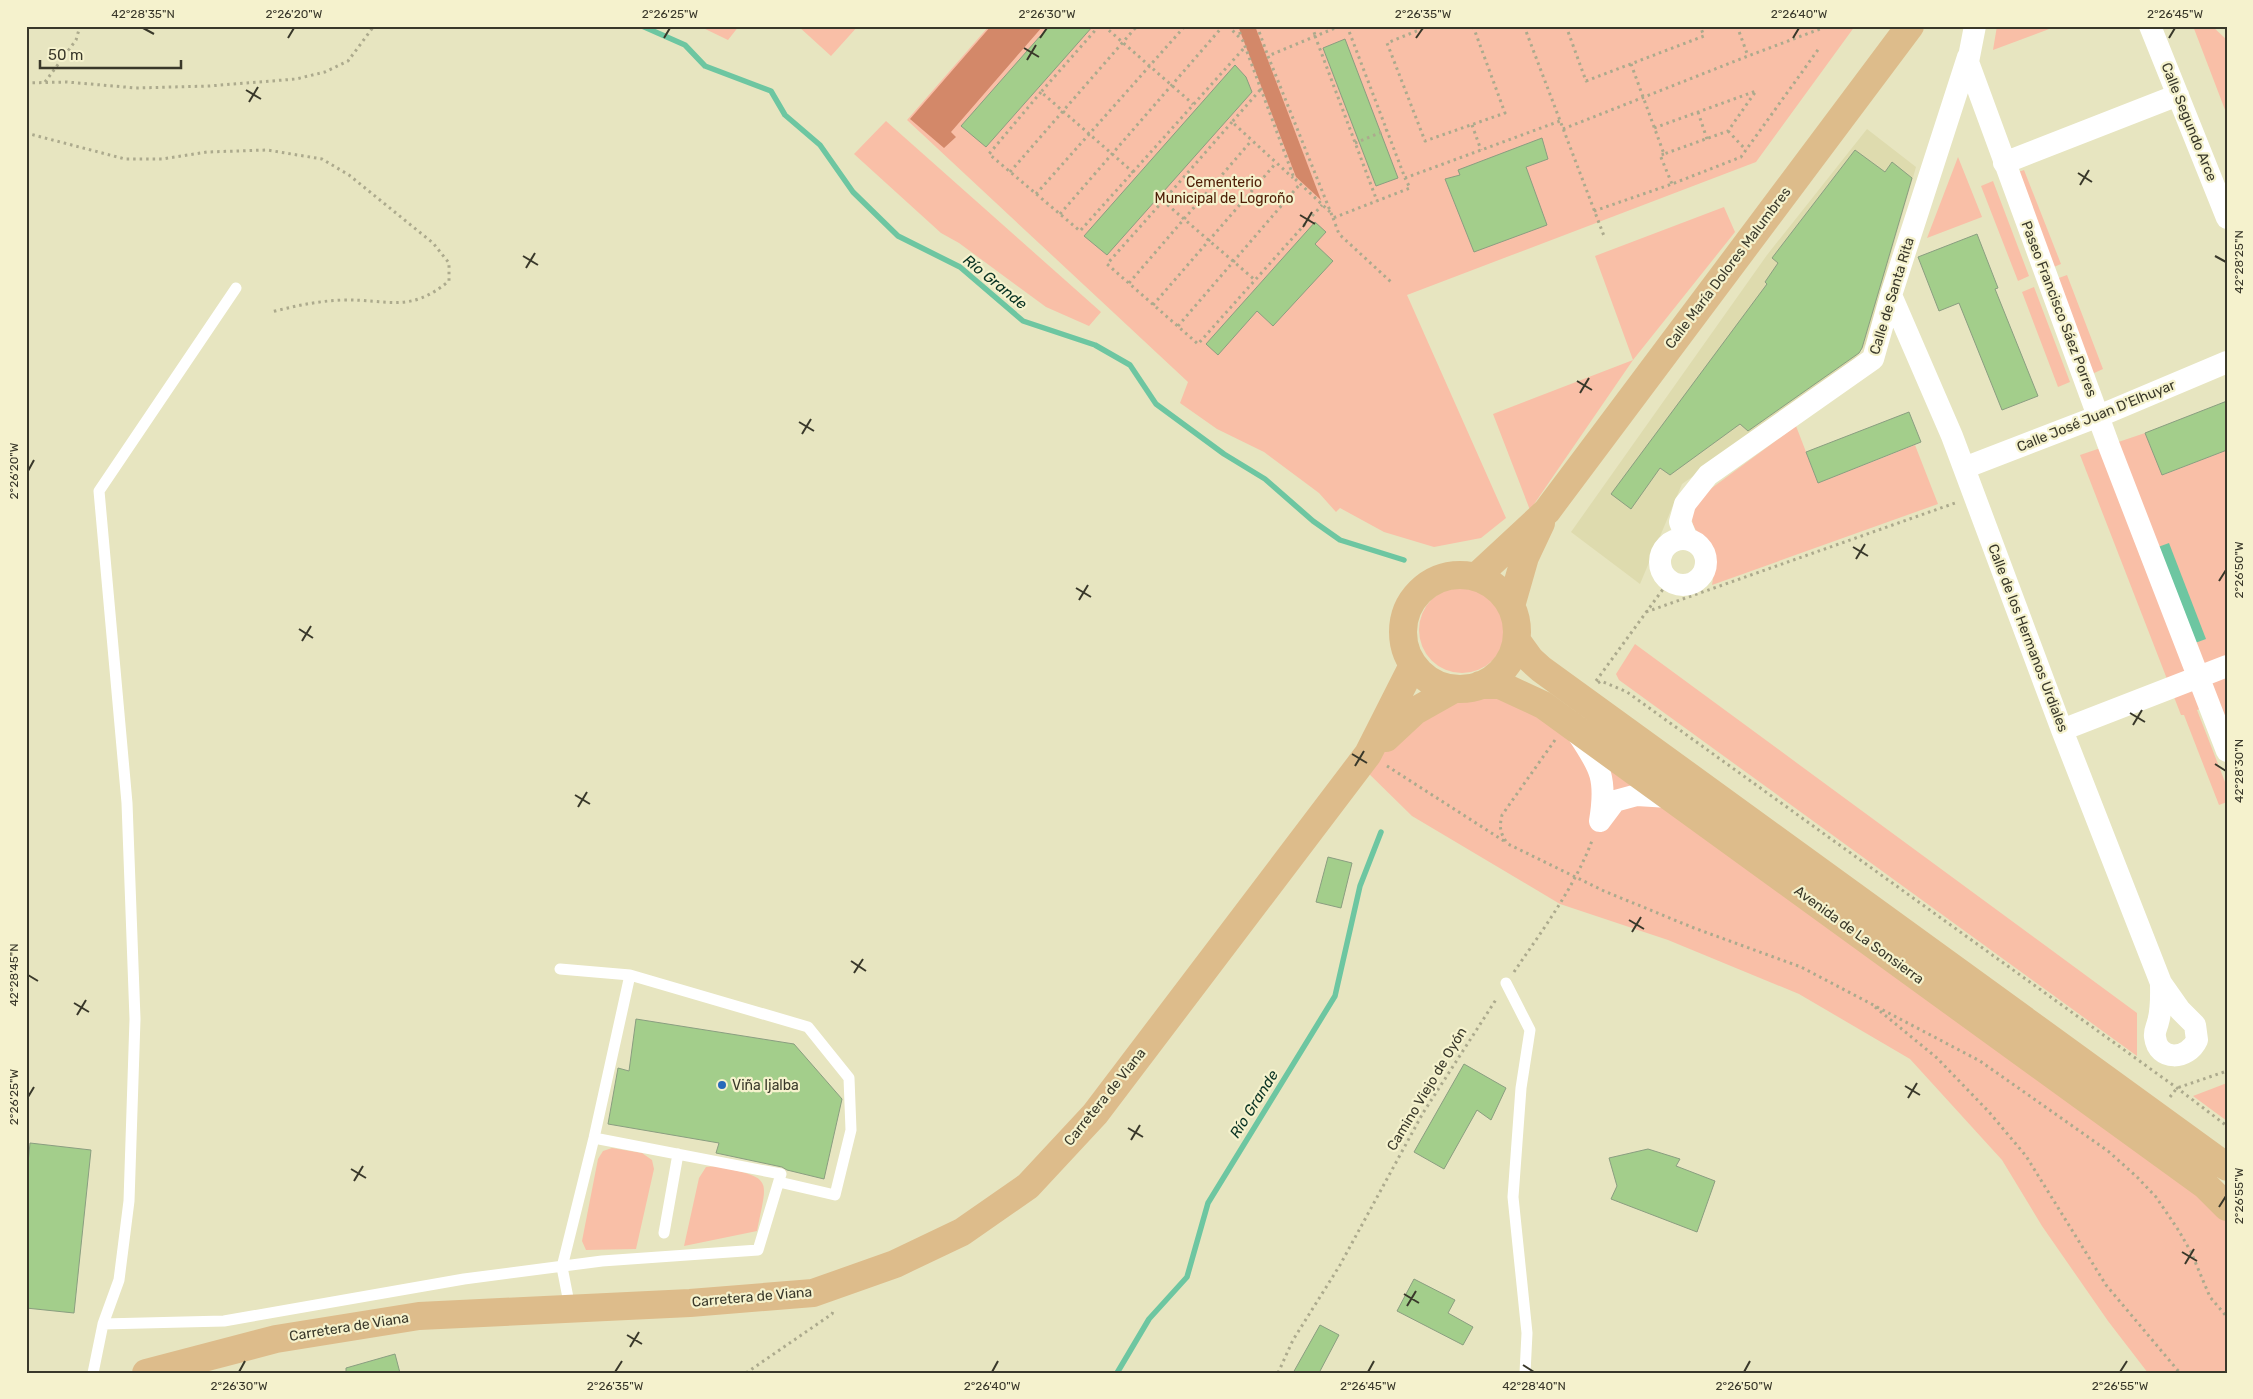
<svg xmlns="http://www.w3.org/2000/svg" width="2253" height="1399" font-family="Rubik,sans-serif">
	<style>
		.built { fill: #dedbae }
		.green { fill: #f9bfa7 }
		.forest { fill: #d38869 }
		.water { fill: #6dc6a1 }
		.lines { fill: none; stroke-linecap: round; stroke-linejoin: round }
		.stream { stroke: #6dc6a1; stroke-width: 5.5 }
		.building { fill: #a3ce8b; stroke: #8a9e80 }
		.path { stroke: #acaa8d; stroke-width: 3; stroke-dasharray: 2.5 4; stroke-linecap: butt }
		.lane { stroke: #fff; stroke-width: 11 }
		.street { stroke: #fff; stroke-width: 22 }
		.primary { stroke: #ddbc8b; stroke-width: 28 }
		.ticks { fill: none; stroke: #39382a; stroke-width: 2 }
		.poi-dot { fill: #2769ba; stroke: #f5f2cd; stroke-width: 2 }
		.labels { text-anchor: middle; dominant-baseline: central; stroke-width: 4.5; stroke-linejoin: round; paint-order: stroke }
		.street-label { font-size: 14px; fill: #39382a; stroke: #f5f2cd }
		.park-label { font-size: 14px; fill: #502008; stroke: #f5f2cd }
		.poi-label { font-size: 14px; fill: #39382a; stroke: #f5f2cd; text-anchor: start }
		.water-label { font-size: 15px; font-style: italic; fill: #073122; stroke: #f5f2cd }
		.neatline { fill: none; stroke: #39382a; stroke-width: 2 }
		.ticks-label { font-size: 12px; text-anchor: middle; fill: #39382a }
	</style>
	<rect width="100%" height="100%" fill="#e7e5c0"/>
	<path class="built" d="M1867,129L1916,167L1889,261L1872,336L1847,369L1682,484L1640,584L1571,532L1767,255Z"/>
	<path class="green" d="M699,26H739L728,40Z
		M798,26H858L831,56Z
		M989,26H1855L1756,162L1407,295L1506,518L1481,538L1434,547L1384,532L1340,508L1336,512L1319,493L1264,452L1217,429L1180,403L1188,382L907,120Z
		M1997,26H2057L1993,50Z
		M2193,26H2212L2227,40V115Z
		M886,121L1101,312L1089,326L1046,307L959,243L941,233L854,154Z
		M1958,157L1982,217L1927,238Z
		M2024,170L2061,264L2049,269L2013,174Z
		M1993,181L2029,276L2018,281L1981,186Z
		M1724,207L1735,232L1633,360L1530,510L1493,414L1633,360L1595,256Z
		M2067,275L2103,369L2092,374L2056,279Z
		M2034,287L2070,382L2058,387L2022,292Z
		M1796,426L1818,483L1915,445L1938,504L1712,585C1714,573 1717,562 1710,551C1695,524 1681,525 1705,493Z
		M2145,433L2163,475L2227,450V727L2217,702L2197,710L2227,787V802L2219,805L2184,715H2181L2080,455Z
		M1419 630a43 43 0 1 1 86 0a43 43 0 1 1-86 0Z
		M1635,644L2137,1013V1056L1619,680L1616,674Z
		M1500,685L2227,1208V1373H2148L2108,1321L2042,1226L2002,1160L1910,1059L1799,994L1668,940L1560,904L1412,816L1360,765L1454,689Z
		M2227,1083V1121L2193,1096Z
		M612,1148L642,1153L652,1160L654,1169L636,1249L586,1250L582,1241L598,1159L603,1151Z
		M717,1166C773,1179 768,1176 757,1231L684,1246L699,1178L706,1167Z"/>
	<path class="forest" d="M991,26H1043L951,132L956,137L944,148L910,119Z
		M1238,26H1255L1321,200L1296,177Z"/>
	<path class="water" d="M2169,543L2206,639L2195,643L2158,547Z"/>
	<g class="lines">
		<path class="stream" d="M642,26L685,45L705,66L771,91L785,115L820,145L853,192L898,236L960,267L1023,321L1095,345L1130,365L1156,404L1224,454L1265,479L1313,521L1340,540L1404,560
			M1117,1373L1149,1319L1187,1277L1208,1203L1335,996L1360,886L1381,832"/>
	</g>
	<path class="building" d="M1049,26H1093L986,147L961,126Z
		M1345,39L1398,178L1376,186L1323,48Z
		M1235,65L1246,77L1252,92L1107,255L1084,236Z
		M1542,138L1548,159L1526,167L1547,225L1474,252L1445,179L1460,175L1458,170Z
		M1855,150L1885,172L1892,162L1912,178L1862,348L1859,353L1748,431L1740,424L1670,475L1660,468L1631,509L1611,494L1767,284L1765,282L1778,263L1772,258Z
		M1315,222L1326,232L1315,244L1333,261L1273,326L1257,311L1218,355L1206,344Z
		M1977,234L1998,288L1995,289L2038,396L2002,410L1959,303L1939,311L1918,257Z
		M2227,401V450L2162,475L2145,433Z
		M1909,412L1921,442L1818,483L1806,452Z
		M1328,857L1352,863L1341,908L1316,902Z
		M636,1019L794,1044L842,1099L824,1179L787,1170L782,1167L716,1153L719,1143L608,1124L618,1068L629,1071Z
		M1464,1064L1506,1088L1491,1120L1477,1110L1444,1169L1414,1152Z
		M30,1143L91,1150L74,1313L26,1308V1183Z
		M1648,1149L1680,1159L1676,1166L1715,1181L1697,1232L1611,1199L1617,1186L1609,1158Z
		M1414,1279L1455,1300L1448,1313L1473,1327L1463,1345L1397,1311Z
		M1320,1325L1339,1335L1319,1373H1293Z
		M395,1354L400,1373H346V1368Z"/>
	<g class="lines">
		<path class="path" d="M1099,26L1041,92L1134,173
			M1104,26L1193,104
			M1228,26L1243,41L1294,178L1330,212
			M1237,26L1242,38
			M1257,26L1268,56
			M1312,26L1316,38
			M1340,26L1268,56L1333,218L1410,188L1405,178
			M1347,26L1405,178L1560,121
			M1429,26L1387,43L1425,141L1505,113L1473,26
			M1524,26L1604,236
			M1566,26L1586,81L1704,36L1700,26
			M1737,26L1748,56
			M1812,26L1814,32
			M1315,36L1377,201
			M1631,64L1664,154L1728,131L1756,91L1654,128
			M45,82L76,40L80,26
			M26,83L67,82L136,88L209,86L296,79L325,72L348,61L374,26
			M1260,90L1232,122L1293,178
			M1041,92L989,154L1080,231L1245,47
			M1698,112L1707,139
			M1232,122L1163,201L1255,280
			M1472,125L1481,150
			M1563,129L1748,56L1828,26
			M1728,131L1746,150
			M26,133L125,159H162L207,152L267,150L322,159L349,175L433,243L449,263V281C409,314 388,299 343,300C317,301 295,306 271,312
			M1355,143L1387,130
			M1664,154L1660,155L1672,184
			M1010,172L1137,26
			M1036,194L1185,26
			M1163,201L1107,264L1198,344L1322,205
			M1594,211L1672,184L1741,157L1820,47
			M1060,214L1223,26
			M1333,218L1339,234L1391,282
			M1129,283L1252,140
			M1153,305L1276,163
			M1178,326L1300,184
			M1646,612L1955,503
			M1596,681L1669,581
			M1598,683L1601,681L1627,692L2177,1088L2227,1126
			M1555,740L1502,815C1499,827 1500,834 1508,844L1604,891L1694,928L1801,967L1980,1061L2108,1151L2137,1177L2156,1197L2179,1231L2191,1252L2210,1297L2227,1317
			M1387,766L1504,841
			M1514,972C1543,929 1575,887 1593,838
			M1875,1007L1937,1058L1989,1112L2026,1156L2106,1285L2180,1373
			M2170,1097L2177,1088L2227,1071
			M746,1373L832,1314L833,1311
			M1278,1373L1293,1340L1340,1265L1423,1113L1497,998"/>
		<path class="lane" d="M560,969L630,975L808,1027L849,1078L851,1130L835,1195L779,1182
			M1506,983L1530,1030L1521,1088L1513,1197L1527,1333L1525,1373
			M664,1233L678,1154
			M570,1308L562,1267L594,1138L630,975
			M103,1324L224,1321L464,1279L602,1261L758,1250L781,1174L594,1138
			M93,1373L103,1324L119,1280L129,1201L135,1019L127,803L99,491L236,288"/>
		<path class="street" d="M1975,26L1968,62L2109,446L2227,751
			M2150,26L2227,218
			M2004,163L2178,95
			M1891,295L1952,436L2062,730L2161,983L2180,1010L2195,1025L2197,1040C2188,1060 2158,1062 2155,1037C2154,1031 2157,1027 2158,1022C2162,1009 2161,995 2161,983
			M1964,468L2099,416L2227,362
			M1660 562a23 23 0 1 1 46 0a23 23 0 1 1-46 0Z
			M1687,539L1680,522L1685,504L1708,475L1873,359L1891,295L1968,57
			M2062,730L2227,666
			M1578,734C1601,768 1607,779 1600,821
			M1600,821L1615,801L1637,795L1669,797"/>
		<path class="primary" d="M1403 632a57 57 0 1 1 114 0a57 57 0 1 1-114 0Z
			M1476,577L1547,511L1910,26
			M1511,606L1525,557L1541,523
			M1517,641L1530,659L1541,669L2227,1167
			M1480,685H1500L1543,705L2206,1186L2227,1207
			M1386,738L1415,711L1454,689
			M146,1373L276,1339L419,1316L690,1303L813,1293L895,1264L962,1232L1028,1186L1095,1114L1368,754L1413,665"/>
	</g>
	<path class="ticks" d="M143,28L154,34M288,38L294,28M664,38L670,28M1040,38L1047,28M1416,38L1423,28M1793,38L1799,28M2169,38L2175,28M1024,48L1039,57M1027,60L1036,45M246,90L261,99M249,102L258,87M2078,173L2092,182M2080,185L2089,170M1300,215L1315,224M1303,227L1312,212M523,256L538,265M2215,256L2226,262M526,268L535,253M1577,381L1592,390M1580,393L1589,378M799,422L814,431M802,434L811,419M28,471L34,460M1853,547L1868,556M1856,559L1865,544M2219,581L2226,570M1076,588L1091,597M1079,600L1088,585M299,629L313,638M302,641L311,626M2130,713L2145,722M2133,725L2142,710M1352,754L1367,763M2215,764L2226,771M1355,766L1364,751M575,795L590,804M578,807L587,792M1629,920L1644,929M1632,932L1641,917M851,961L866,971M854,973L863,959M28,975L38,981M74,1003L89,1012M77,1015L86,1000M1905,1086L1920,1095M28,1097L34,1087M1908,1098L1917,1083M1128,1128L1143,1137M1131,1140L1140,1125M351,1169L366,1178M354,1181L363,1166M2219,1207L2226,1196M2182,1252L2197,1261M2185,1264L2194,1249M1404,1294L1419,1303M1407,1306L1416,1291M627,1335L642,1344M630,1347L639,1332M1523,1365L1534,1372M239,1372L245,1361M615,1372L622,1361M992,1372L998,1361M1368,1372L1374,1361M1744,1372L1750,1361M2120,1372L2127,1361"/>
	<circle class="poi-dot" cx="722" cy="1085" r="5"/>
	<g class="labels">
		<g class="street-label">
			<text transform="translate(2189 122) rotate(68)">Calle Segundo Arce</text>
			<text transform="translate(1728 268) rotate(-53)">Calle María Dolores Malumbres</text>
			<text transform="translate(1892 296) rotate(-73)">Calle de Santa Rita</text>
			<text transform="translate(2059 309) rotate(69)">Paseo Francisco Sáez Porres</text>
			<text transform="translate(2096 416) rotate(-22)">Calle José Juan D'Elhuyar</text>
			<text transform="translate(2028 638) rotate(69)">Calle de los Hermanos Urdiales</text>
			<text transform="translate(1859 935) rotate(36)">Avenida de La Sonsierra</text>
			<text transform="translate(1427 1089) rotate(-59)">Camino Viejo de Oyón</text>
			<text transform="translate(1105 1097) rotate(-51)">Carretera de Viana</text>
			<text transform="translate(752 1297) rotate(-5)">Carretera de Viana</text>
			<text transform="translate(349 1327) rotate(-9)">Carretera de Viana</text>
		</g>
		<g class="park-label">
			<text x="1224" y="182">Cementerio<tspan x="1224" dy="16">Municipal de Logroño</tspan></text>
		</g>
		<g class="poi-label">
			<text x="732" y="1085">Viña Ijalba</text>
		</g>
		<g class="water-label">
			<text transform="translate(995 282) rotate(39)">Río Grande</text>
			<text transform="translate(1254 1104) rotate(-58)">Río Grande</text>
		</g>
	</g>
	<rect width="2253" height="1399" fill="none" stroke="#f5f2cd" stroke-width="55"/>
	<path d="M40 60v8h141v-8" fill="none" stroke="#39382a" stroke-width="2.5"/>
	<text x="48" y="60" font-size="15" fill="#39382a" stroke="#f5f2cd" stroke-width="4" paint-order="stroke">50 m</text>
	<rect x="28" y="28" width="2198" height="1344" class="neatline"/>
	<g class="ticks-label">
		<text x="143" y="18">42°28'35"N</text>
		<text x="294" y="18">2°26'20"W</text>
		<text x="670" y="18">2°26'25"W</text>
		<text x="1047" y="18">2°26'30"W</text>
		<text x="1423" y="18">2°26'35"W</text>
		<text x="1799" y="18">2°26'40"W</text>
		<text x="2175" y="18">2°26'45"W</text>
		<text transform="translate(2239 262) rotate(-90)" y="4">42°28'25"N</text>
		<text transform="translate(14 471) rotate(-90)" y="4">2°26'20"W</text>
		<text transform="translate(2239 570) rotate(-90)" y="4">2°26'50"W</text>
		<text transform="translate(2239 771) rotate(-90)" y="4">42°28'30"N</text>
		<text transform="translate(14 975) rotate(-90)" y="4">42°28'45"N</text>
		<text transform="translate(14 1097) rotate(-90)" y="4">2°26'25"W</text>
		<text transform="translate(2239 1196) rotate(-90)" y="4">2°26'55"W</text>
		<text x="239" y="1390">2°26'30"W</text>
		<text x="615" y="1390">2°26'35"W</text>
		<text x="992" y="1390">2°26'40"W</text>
		<text x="1368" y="1390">2°26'45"W</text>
		<text x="1534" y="1390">42°28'40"N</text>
		<text x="1744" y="1390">2°26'50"W</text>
		<text x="2120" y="1390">2°26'55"W</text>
	</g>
</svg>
